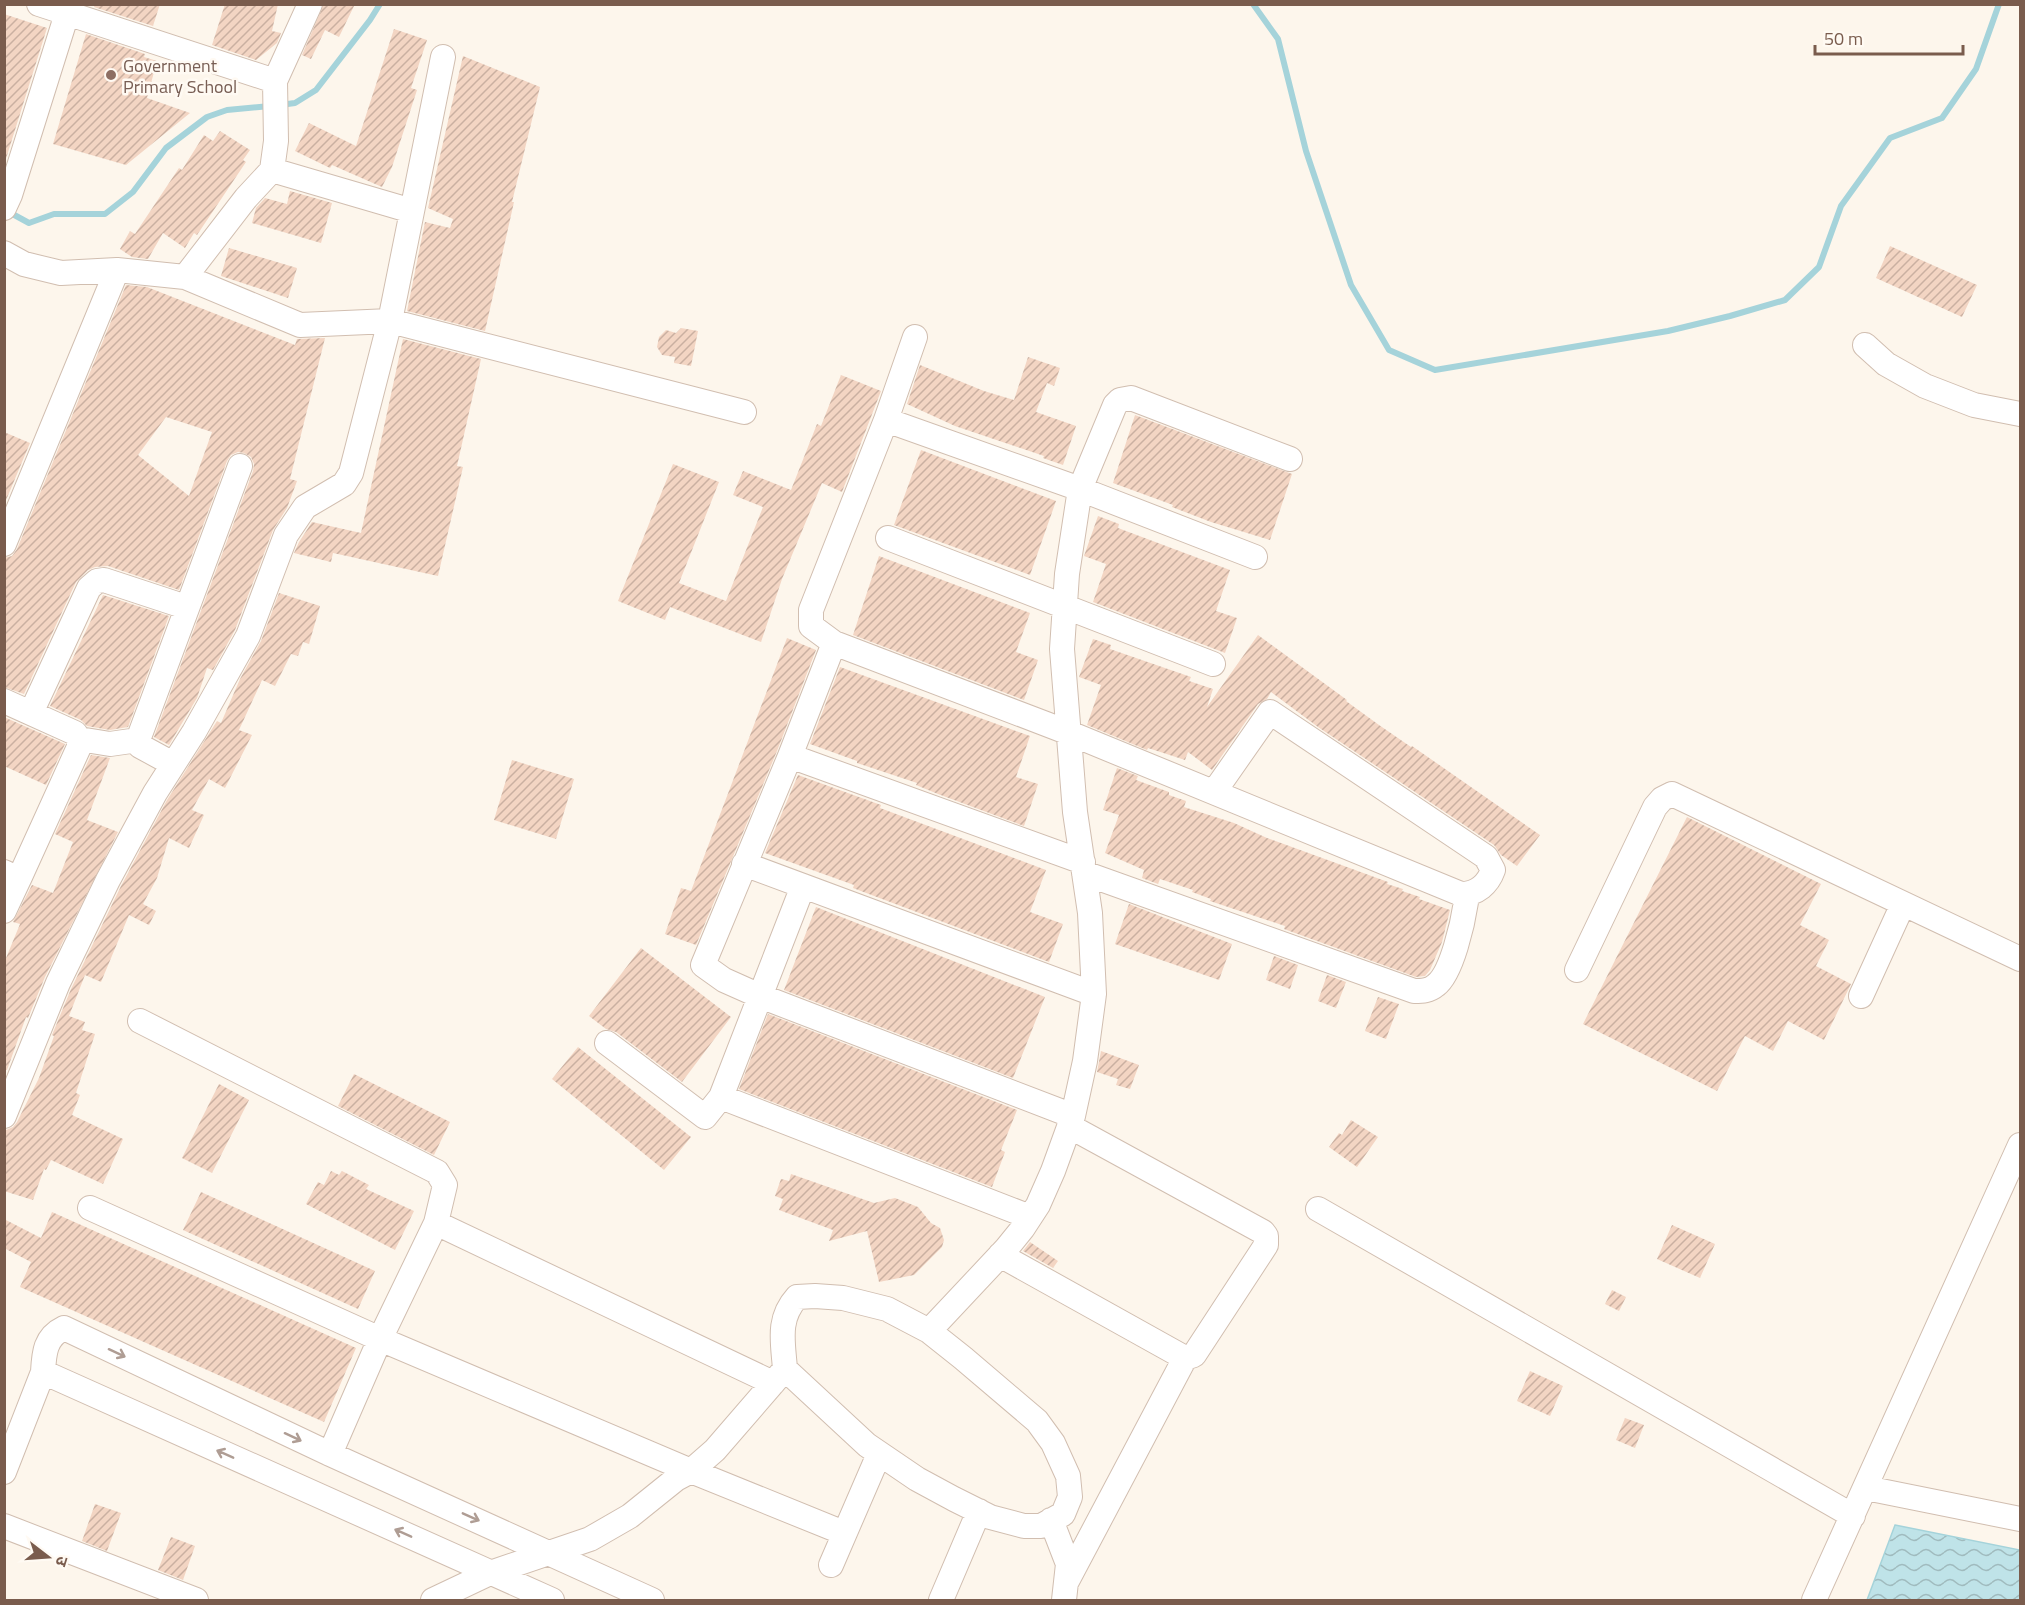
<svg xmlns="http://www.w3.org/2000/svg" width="2025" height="1605" font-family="'Titillium Web','Noto Sans Devanagari',sans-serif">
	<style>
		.water { fill: url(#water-waves); stroke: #a5d3da; stroke-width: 1.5 }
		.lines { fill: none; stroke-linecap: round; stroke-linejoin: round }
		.stream { stroke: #a5d3da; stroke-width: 6 }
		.building { fill: url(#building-hatch); fill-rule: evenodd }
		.minor-casing { stroke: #d1beb0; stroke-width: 26 }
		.minor { stroke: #fff; stroke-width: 24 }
		.oneway { stroke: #af9d94 }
		.education-dot { fill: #8d6e63; stroke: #fffaf3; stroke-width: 2 }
		.labels { text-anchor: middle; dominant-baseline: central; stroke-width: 5; stroke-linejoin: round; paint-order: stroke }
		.education-label { font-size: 18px; fill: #785e54; stroke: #fffaf3; text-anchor: start }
	</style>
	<defs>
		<pattern id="water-waves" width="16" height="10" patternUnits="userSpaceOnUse" patternTransform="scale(1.5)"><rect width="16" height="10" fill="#bfe3e8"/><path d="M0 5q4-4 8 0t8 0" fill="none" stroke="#a0bbbe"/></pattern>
		<pattern id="building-hatch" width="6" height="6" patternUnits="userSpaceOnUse" patternTransform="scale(1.5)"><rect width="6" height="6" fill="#f3d5c3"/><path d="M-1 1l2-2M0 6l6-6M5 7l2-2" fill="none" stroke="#cab0a1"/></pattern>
	</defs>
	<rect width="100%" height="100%" fill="#fdf6ec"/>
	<path class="water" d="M1895,1525L2020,1550V1600H1867Z"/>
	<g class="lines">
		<path class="stream" d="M1253,4L1278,39L1306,151L1351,285L1389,350L1435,370L1668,331L1730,316L1785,300L1819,267L1841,206L1890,138L1942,118L1976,69L1999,4
			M280,105L295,103L316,90L370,20L380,4
			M7,211L29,223L54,214H105L133,192L166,148L207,117L227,110L270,106"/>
	</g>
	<path class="building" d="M95,4H160L153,26L94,7Z
		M225,4H278L272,31L281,33L277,43L256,60L212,45Z
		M324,4H355L339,37L325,30L311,59L302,55Z
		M4,14L47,28L4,165Z
		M394,29L427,40L411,88L417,90L392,167L382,187L332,165L330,168L295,151L309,123L356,146Z
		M86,34L145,54L144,57L157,61L147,98L190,113L126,165L53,144Z
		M463,56L540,87L512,202H514L485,331L407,311L425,222L450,228L453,219L428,208Z
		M220,131L250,150L243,160L246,162L197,235L194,233L185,248L163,233L148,259L132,257L120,249L130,231L135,234L179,168L182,170L204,135L213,141Z
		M290,191L332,203L321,243L252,223L256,208L265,198L287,204Z
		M1890,246L1977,285L1962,317L1876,278Z
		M229,248L297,268L288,298L221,276Z
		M126,285L147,287L295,345L297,339L325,338L290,479L297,481L287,508L273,530L235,630L213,670L207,668L197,698L169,745L154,737L253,471L254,464L251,457L244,453L238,452L231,455L227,461L179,590L108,566L95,567L88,570L76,582L24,694L4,687V558L12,556L17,549ZM166,417L212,432L189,496L138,455Z
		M681,328L698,331L691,366L674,363L675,357L662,355L657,347L659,337L666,330L676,333Z
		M403,339L481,359L457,466L463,467L438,576L333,553L331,562L294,553L299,542L312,522L361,533Z
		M1028,357L1060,368L1054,386L1047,383L1036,412L1076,426L1063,465L1043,458L1044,456L955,426L907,404L920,365L984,391L1014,400Z
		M841,375L881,391L842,492L822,483L782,579L761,642L670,607L665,620L618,601L673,464L719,482L679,583L726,601L763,507L733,495L743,471L791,490L817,424L821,426Z
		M1135,415L1292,474L1270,540L1211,522L1172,507L1173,505L1113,483Z
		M4,432L30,443L4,505Z
		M921,450L1056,501L1030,575L894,525Z
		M1098,516L1119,524L1118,528L1230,570L1216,611L1237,618L1225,653L1093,602L1106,564L1084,556Z
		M879,556L1030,613L1016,652L1038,660L1024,700L853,635Z
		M279,593L320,606L309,644L303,642L298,656L291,654L275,686L262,680L239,730L252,735L225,788L209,779L192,810L204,815L189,848L169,838L157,878L143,904L156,911L149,925L129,915L101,982L85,975L69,1016L85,1022L82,1030L95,1034L76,1093L80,1095L72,1115L123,1139L103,1184L51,1160L46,1170L44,1169L33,1200L4,1191V1134L6,1130L13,1127L17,1122L39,1078L54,1036L52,1035L71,989L121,886L167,800L217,721L221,723L240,679L261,641Z
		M103,595L169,616L128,727L110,730L87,726L81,720L50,706Z
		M1258,635L1347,700L1346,701L1379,725L1411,747L1412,746L1540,835L1517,866L1501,855L1494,845L1318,727L1271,692L1267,699L1258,704L1212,770L1188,752L1185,760L1148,748L1147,750L1087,725L1101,685L1079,677L1093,639L1111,645L1110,649L1191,677L1189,681L1213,689L1207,707Z
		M787,638L816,650L777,751L696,945L665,934L681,888L691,891Z
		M840,667L1030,736L1016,777L1038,784L1024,826L938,794L916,785L917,783L857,763V761L810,744Z
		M4,717L65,744L46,785L4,766Z
		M91,755L110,758L87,820L118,832L45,977L28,1018L26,1017L7,1070H4V963L20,924L13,922L32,885L53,893L73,842L55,834Z
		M512,760L574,779L556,839L494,820Z
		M1117,768L1138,776L1136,780L1169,792V795L1186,801L1184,807L1234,823L1267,838L1388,882L1387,884L1403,889L1402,891L1420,897L1419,899L1450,910L1442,942L1430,970L1425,976L1416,977L1284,929L1285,926L1210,901L1211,899L1192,892L1193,890L1160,879L1158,884L1142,878L1144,870L1105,853L1119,815L1103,810Z
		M798,775L881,805L880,808L1046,870L1030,912L1063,924L1049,962L853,888L854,885L765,853Z
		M1687,817L1821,884L1800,925L1829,940L1816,966L1851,984L1824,1040L1788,1021L1773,1051L1745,1036L1717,1091L1583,1024Z
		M1129,904L1232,944L1219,980L1115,944Z
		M816,907L1045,997L1013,1078L784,990Z
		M641,948L731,1017L682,1082L616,1032L606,1029L589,1016Z
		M1274,956L1298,965L1290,989L1266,980Z
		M1327,975L1346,982L1336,1008L1318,1001Z
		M1378,997L1399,1004L1386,1039L1365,1031Z
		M768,1014L1017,1110L1001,1150L1005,1152L992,1187L739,1089Z
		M578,1047L691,1137L664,1170L552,1079Z
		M1101,1051L1139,1065L1130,1089L1116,1085L1118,1079L1097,1072Z
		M354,1074L450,1122L434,1155L338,1106Z
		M219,1084L249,1100L212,1173L182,1158Z
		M1351,1120L1378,1137L1357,1167L1329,1147L1339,1133L1342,1135Z
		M331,1171L339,1175L342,1171L369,1185L366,1189L414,1211L395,1250L306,1204L318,1182L324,1185Z
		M791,1174L874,1203L895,1198L918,1207L931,1223L940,1228L944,1240L942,1247L914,1275L879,1282L867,1231L829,1241L833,1230L779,1210L783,1199L775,1196L781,1179L789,1181Z
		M201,1192L375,1271L358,1309L183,1230Z
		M52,1212L356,1348L324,1422L20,1287L31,1262L4,1248V1219L41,1238Z
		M1672,1225L1715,1244L1700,1278L1657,1259Z
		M1030,1242L1058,1261L1053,1268L1023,1251Z
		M1612,1290L1626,1297L1619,1311L1605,1304Z
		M1530,1371L1563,1386L1550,1416L1517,1401Z
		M1625,1418L1644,1425L1635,1448L1616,1440Z
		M95,1504L121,1513L107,1551L82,1541Z
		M171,1537L195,1546L183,1580L158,1570Z"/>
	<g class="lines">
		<g class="minor-casing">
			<path id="minor" d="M39,4L275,81
				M272,170L412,211
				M4,208L10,195L70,4
				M4,253L24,264L61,273L117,270L185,277L246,198L272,170L276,141L275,81L310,4
				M185,277L300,325L390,321L744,412
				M1865,345L1886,364L1925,386L1974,405L2020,414
				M886,420L915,337
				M888,538L1213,664
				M4,544L117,270
				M834,643L790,756L1083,862
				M4,701L75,733L79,739V747L19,879
				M31,713L89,588L97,581L104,580L186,607
				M79,739L110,744L138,740
				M790,756L703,965L724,980L760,996L1073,1116
				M173,764L140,746L138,740L240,466
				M1214,792L1270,712L1486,857L1493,870C1488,884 1477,894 1461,894L1067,732L834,643L811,626V610L886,420L1080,489L1255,557
				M744,864L1094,994
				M4,872L19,879L4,911
				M1084,873L1414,991C1422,991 1429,991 1436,985C1452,973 1463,922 1466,902L1461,894
				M803,886L721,1097L1030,1217
				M1577,970L1655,807L1662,799L1672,794L2020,959
				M1861,996L1903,904
				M140,1021L437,1172L445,1185L436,1223L380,1339L330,1454
				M607,1043L705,1117L721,1097
				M4,1116L58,983L108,880L155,793L194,732L248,636L286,535L305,507L344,484L351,473L390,321L443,57
				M90,1208L380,1339L691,1471L844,1533
				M1318,1209L1853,1516
				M436,1223L773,1383
				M1000,1255L1185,1358L1194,1355L1266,1245V1236L1263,1232L1069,1126
				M929,1331L1006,1249L1023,1228L1038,1205L1053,1171L1073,1116L1085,1061L1094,994L1090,913L1075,812L1062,649L1067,574L1080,489L1115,405L1120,400L1131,398L1290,459
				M4,1472L43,1372
				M1866,1488L2020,1519
				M1051,1520L1068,1564L1064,1600
				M4,1526L196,1600
				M831,1565L879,1454
				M1066,1583L1185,1358
				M433,1600L490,1573L590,1539L630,1516L676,1479L691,1471L715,1450L785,1369C783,1342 777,1319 797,1297L815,1296L843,1298L887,1309L929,1331L963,1358L1037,1421L1053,1443L1068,1476L1070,1497L1063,1514L1041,1526H1024L990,1517L954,1499L917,1479L867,1445L785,1369
				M552,1600L43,1372C44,1353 45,1337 64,1328L330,1454L652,1600
				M941,1600L979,1511
				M1814,1600L2020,1145"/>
		</g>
		<use href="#minor" class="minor"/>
	</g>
	<defs><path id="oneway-shaft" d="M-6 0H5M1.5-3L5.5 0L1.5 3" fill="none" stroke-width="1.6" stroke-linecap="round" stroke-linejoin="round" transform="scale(1.5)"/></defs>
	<g class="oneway">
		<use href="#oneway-shaft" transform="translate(117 1353) rotate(25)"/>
		<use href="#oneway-shaft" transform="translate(293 1437) rotate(25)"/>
		<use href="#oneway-shaft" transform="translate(225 1454) rotate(-156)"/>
		<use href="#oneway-shaft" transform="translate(471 1517) rotate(24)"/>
		<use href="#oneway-shaft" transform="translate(403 1533) rotate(-156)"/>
	</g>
	<circle class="education-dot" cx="111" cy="75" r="6"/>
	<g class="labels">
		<g class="education-label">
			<text x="123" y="65">Government<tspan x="123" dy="21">Primary School</tspan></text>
		</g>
	</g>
	<rect width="2025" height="1605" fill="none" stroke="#7a5c4d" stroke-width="12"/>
	<g transform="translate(48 1557) rotate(107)" stroke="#fffaf3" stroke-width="4.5" paint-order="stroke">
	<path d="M0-4.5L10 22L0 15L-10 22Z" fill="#7a5c4d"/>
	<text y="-9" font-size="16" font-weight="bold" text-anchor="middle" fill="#7a5c4d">उ</text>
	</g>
	<path d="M1815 45v9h148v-9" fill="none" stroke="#7a5c4d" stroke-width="3"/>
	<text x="1824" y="45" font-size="18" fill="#7a5c4d" stroke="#fffaf3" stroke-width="4.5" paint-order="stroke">50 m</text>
</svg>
